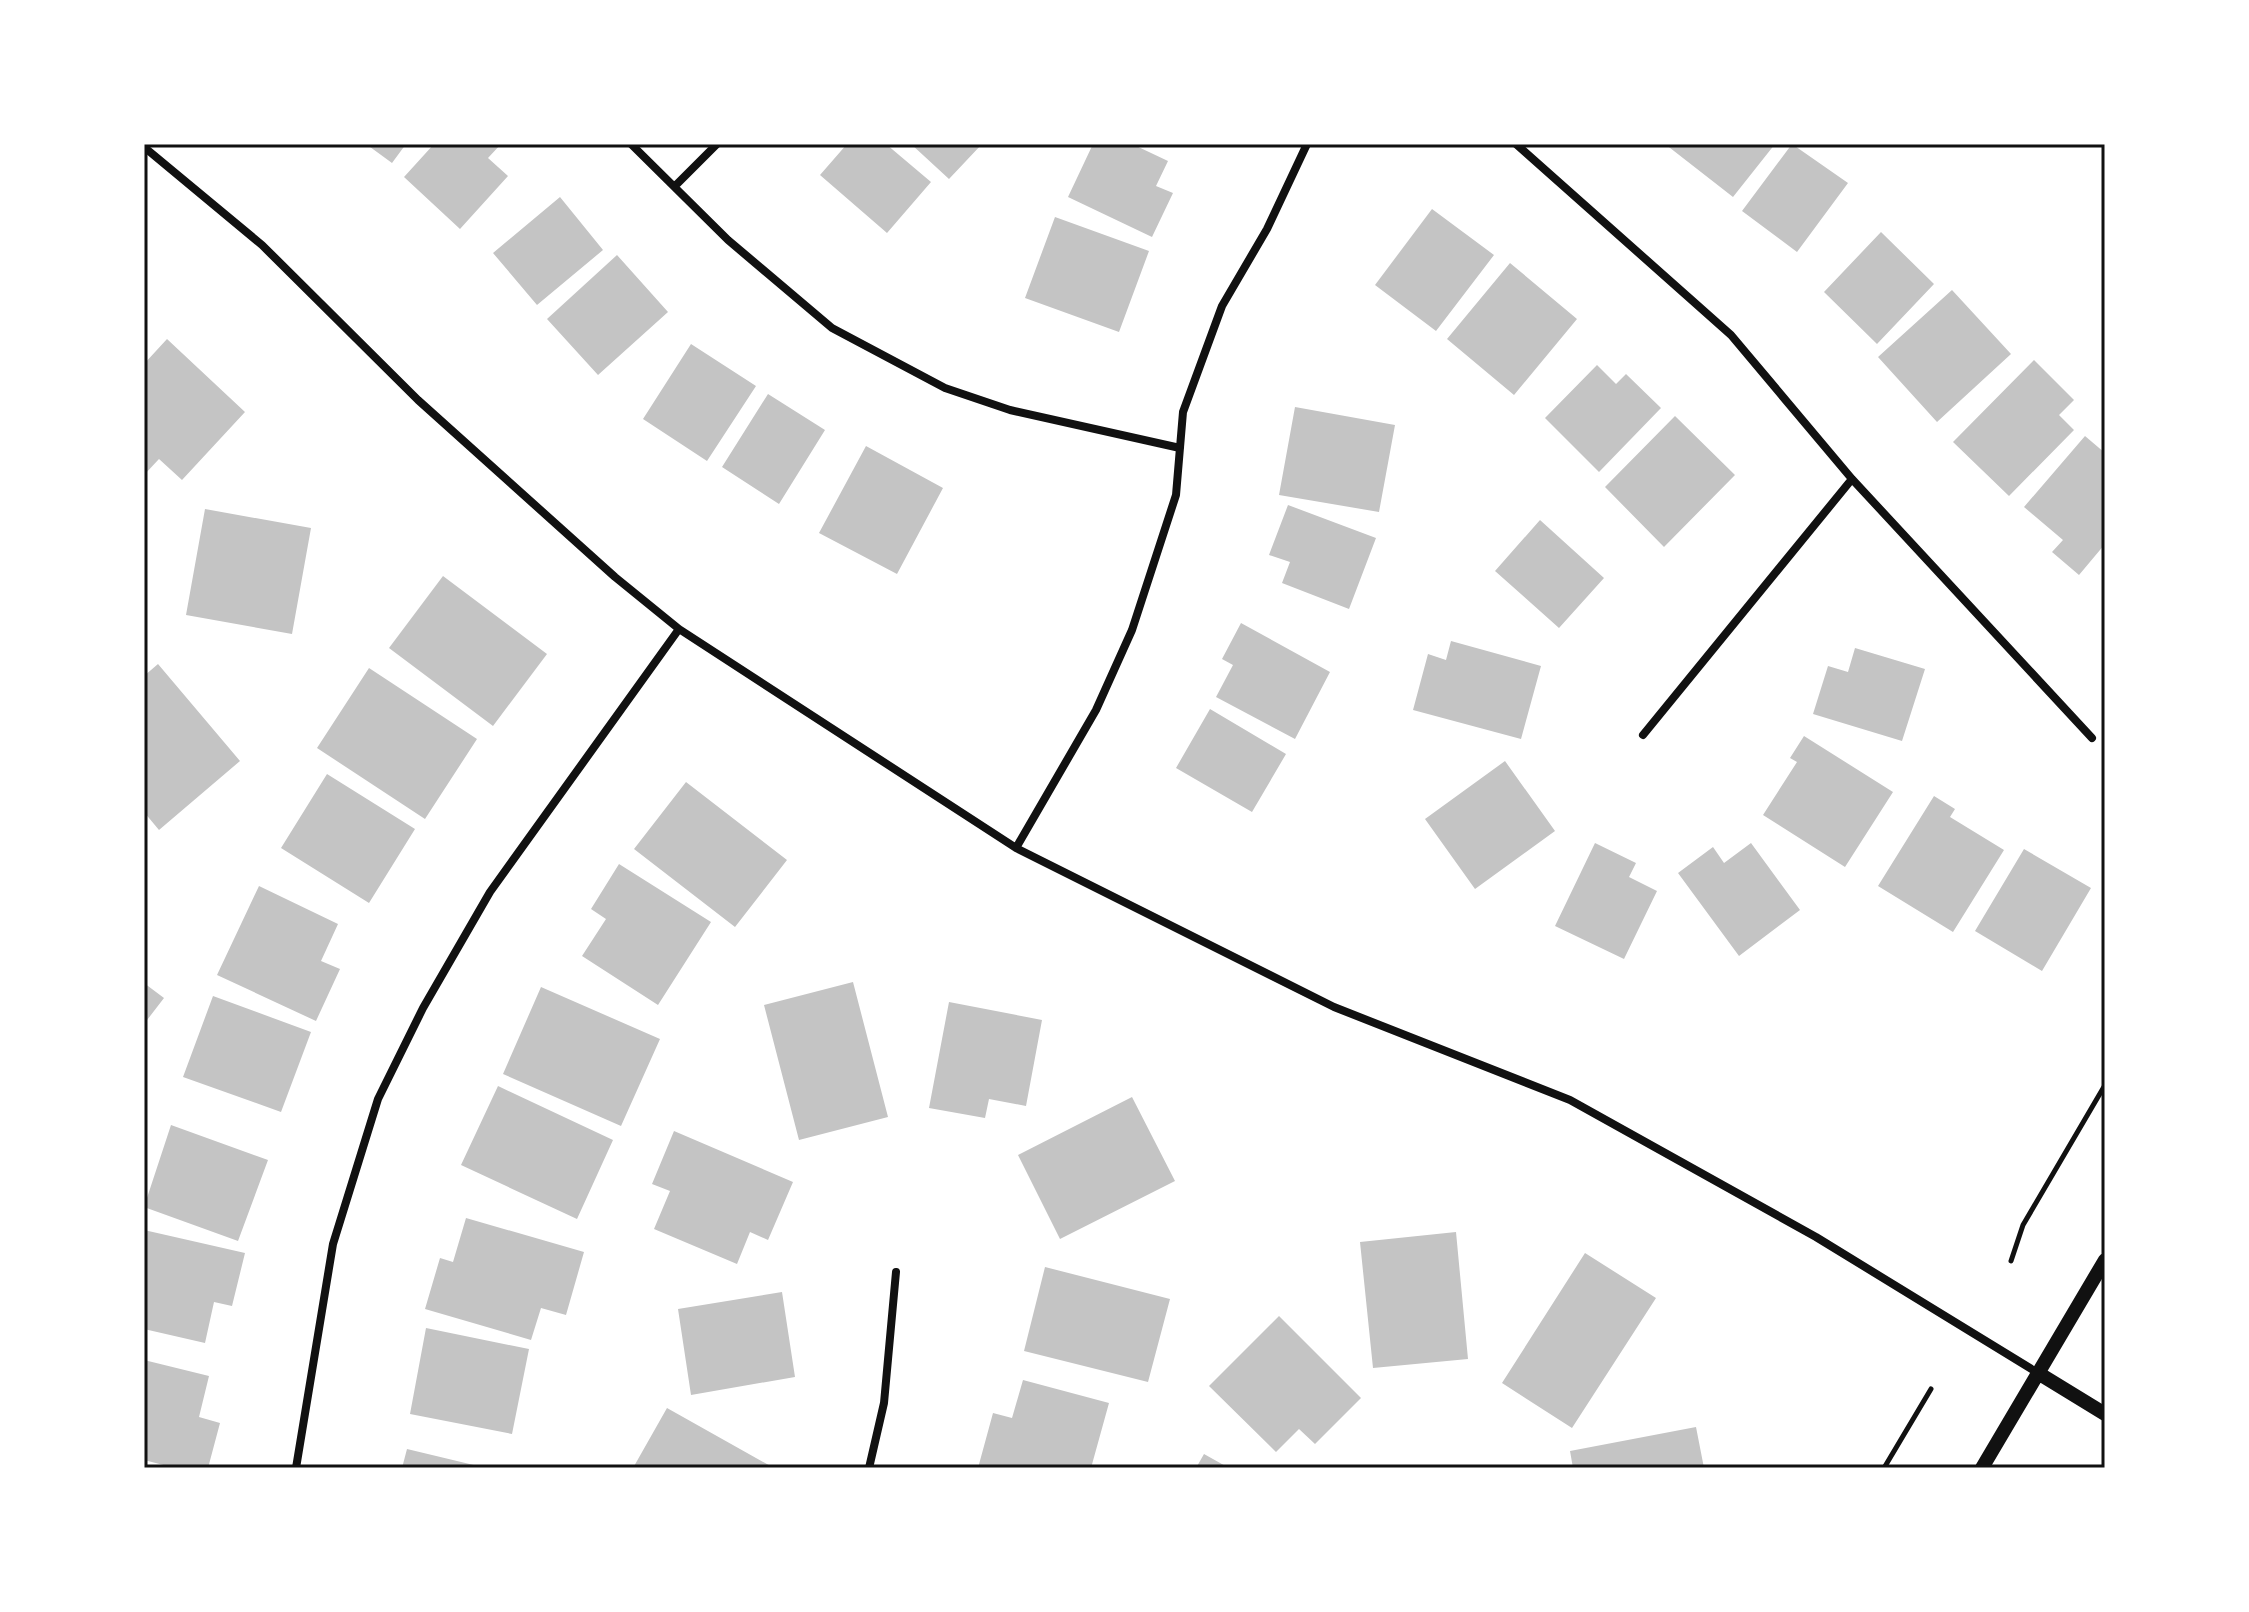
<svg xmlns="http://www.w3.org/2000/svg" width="2249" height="1612" font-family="Overpass,sans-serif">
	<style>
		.building { fill: #c4c4c4 }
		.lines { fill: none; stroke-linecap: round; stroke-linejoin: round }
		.path { stroke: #111; stroke-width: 5 }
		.minor { stroke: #111; stroke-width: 8 }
		.tertiary { stroke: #111; stroke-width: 14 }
		.neatline { fill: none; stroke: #111; stroke-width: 3 }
	</style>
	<rect width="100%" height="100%" fill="#fff"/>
	<path class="building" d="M366,144H406L392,163Z
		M434,144H501L488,158L508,176L460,229L404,177Z
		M847,144H886L931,182L887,233L820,175Z
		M911,144H982L949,179Z
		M1093,144H1132L1168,161L1156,186L1173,193L1152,237L1068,197Z
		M1665,144H1775L1733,197Z
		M1792,144L1848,183L1797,252L1742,211Z
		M560,197L603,250L537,305L493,253Z
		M1432,209L1494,255L1436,331L1375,285Z
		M1055,217L1149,251L1119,332L1025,298Z
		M1881,232L1934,284L1877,344L1824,292Z
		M617,255L668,312L598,375L547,319Z
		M1510,263L1577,319L1514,395L1447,339Z
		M1952,290L2011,354L1937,422L1878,357Z
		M167,339L245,412L182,480L159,459L144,475V364Z
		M691,344L756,386L707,461L643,419Z
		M2034,360L2074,400L2059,415L2074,430L2009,496L1953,442Z
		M1597,365L1616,384L1626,374L1661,408L1599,472L1545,418Z
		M768,394L825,430L779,504L722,467Z
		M1295,407L1395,425L1379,512L1279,495Z
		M1675,416L1735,475L1664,547L1605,487Z
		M2085,436L2105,453V544L2079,575L2052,552L2063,540L2024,507Z
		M866,446L943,488L897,574L819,533Z
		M1288,505L1376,538L1349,609L1282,583L1290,562L1269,555Z
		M205,509L311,528L292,634L186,615Z
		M1540,520L1604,578L1559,628L1495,571Z
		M443,576L547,654L493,726L389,648Z
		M1241,623L1330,672L1295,739L1216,697L1233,665L1222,659Z
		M1451,641L1541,666L1521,739L1413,710L1428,654L1446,660Z
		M1855,648L1925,669L1902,741L1813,714L1828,666L1848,672Z
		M158,664L240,761L159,830L144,812V676Z
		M369,668L477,739L425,819L317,748Z
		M1210,709L1286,754L1252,812L1176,768Z
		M1804,736L1893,792L1845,867L1763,815L1797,762L1790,758Z
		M1505,761L1555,831L1475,889L1425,819Z
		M327,774L415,829L369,903L281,848Z
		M686,782L787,860L735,927L634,849Z
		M1934,796L1955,809L1950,817L2004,850L1953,932L1878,886Z
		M1595,843L1636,863L1629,877L1657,891L1624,959L1555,926Z
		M1751,843L1800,910L1739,956L1678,873L1713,847L1724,863Z
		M2024,849L2091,888L2042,971L1975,931Z
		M619,864L711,922L658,1005L582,956L606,919L591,909Z
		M259,886L338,924L321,961L340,969L316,1021L217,975Z
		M853,982L888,1117L799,1140L764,1005Z
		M144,983L164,998L144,1024Z
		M541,987L660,1039L621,1126L503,1074Z
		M213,996L311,1032L281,1112L183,1077Z
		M949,1002L1042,1020L1026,1106L989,1099L985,1118L929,1108Z
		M498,1086L613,1140L577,1219L461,1165Z
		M1132,1097L1175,1181L1060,1239L1018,1155Z
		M171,1125L268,1160L238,1241L144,1207Z
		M674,1131L793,1182L768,1240L750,1232L737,1264L654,1229L670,1191L652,1184Z
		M466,1218L584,1252L566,1315L541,1308L531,1340L425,1309L440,1258L453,1262Z
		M144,1230L245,1253L232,1306L214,1302L205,1343L144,1329Z
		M1456,1232L1468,1359L1373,1368L1360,1242Z
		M1585,1253L1656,1298L1572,1428L1502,1383Z
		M1045,1267L1170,1299L1148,1382L1024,1351Z
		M782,1292L795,1377L691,1395L678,1309Z
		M1279,1316L1361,1398L1315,1444L1299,1429L1276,1452L1209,1386Z
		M426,1328L529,1349L512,1434L410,1414Z
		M144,1360L209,1376L199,1417L220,1423L208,1468H175L144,1460Z
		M1023,1380L1109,1403L1091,1468H978L993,1413L1012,1418Z
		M667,1408L774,1468H633Z
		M1696,1427L1704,1468H1573L1570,1451Z
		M407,1449L482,1467V1468H402Z
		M1204,1454L1229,1468H1196Z"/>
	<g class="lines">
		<path class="path" d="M2011,1261L2023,1225L2105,1085
			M1884,1468L1931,1389"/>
		<path class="minor" d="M631,144L728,240L832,328L945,388L1010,410L1180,448
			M1516,144L1731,335L1852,479L2092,738
			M144,147L262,245L418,400L615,577L679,629L1016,848L1334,1007L1570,1100L1816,1237L2038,1373
			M675,186L717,144
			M1643,735L1852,479
			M1016,848L1096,710L1132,630L1176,495L1183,412L1222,306L1267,229L1307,144
			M296,1468L333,1244L378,1099L423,1008L490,892L679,629
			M869,1468L884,1403L896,1272"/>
		<path class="tertiary" d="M2038,1373L2105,1414
			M1982,1468L2105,1260"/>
	</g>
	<rect width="2249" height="1612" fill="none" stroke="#ffffff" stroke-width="292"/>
	<rect x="146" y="146" width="1957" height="1320" class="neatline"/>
</svg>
